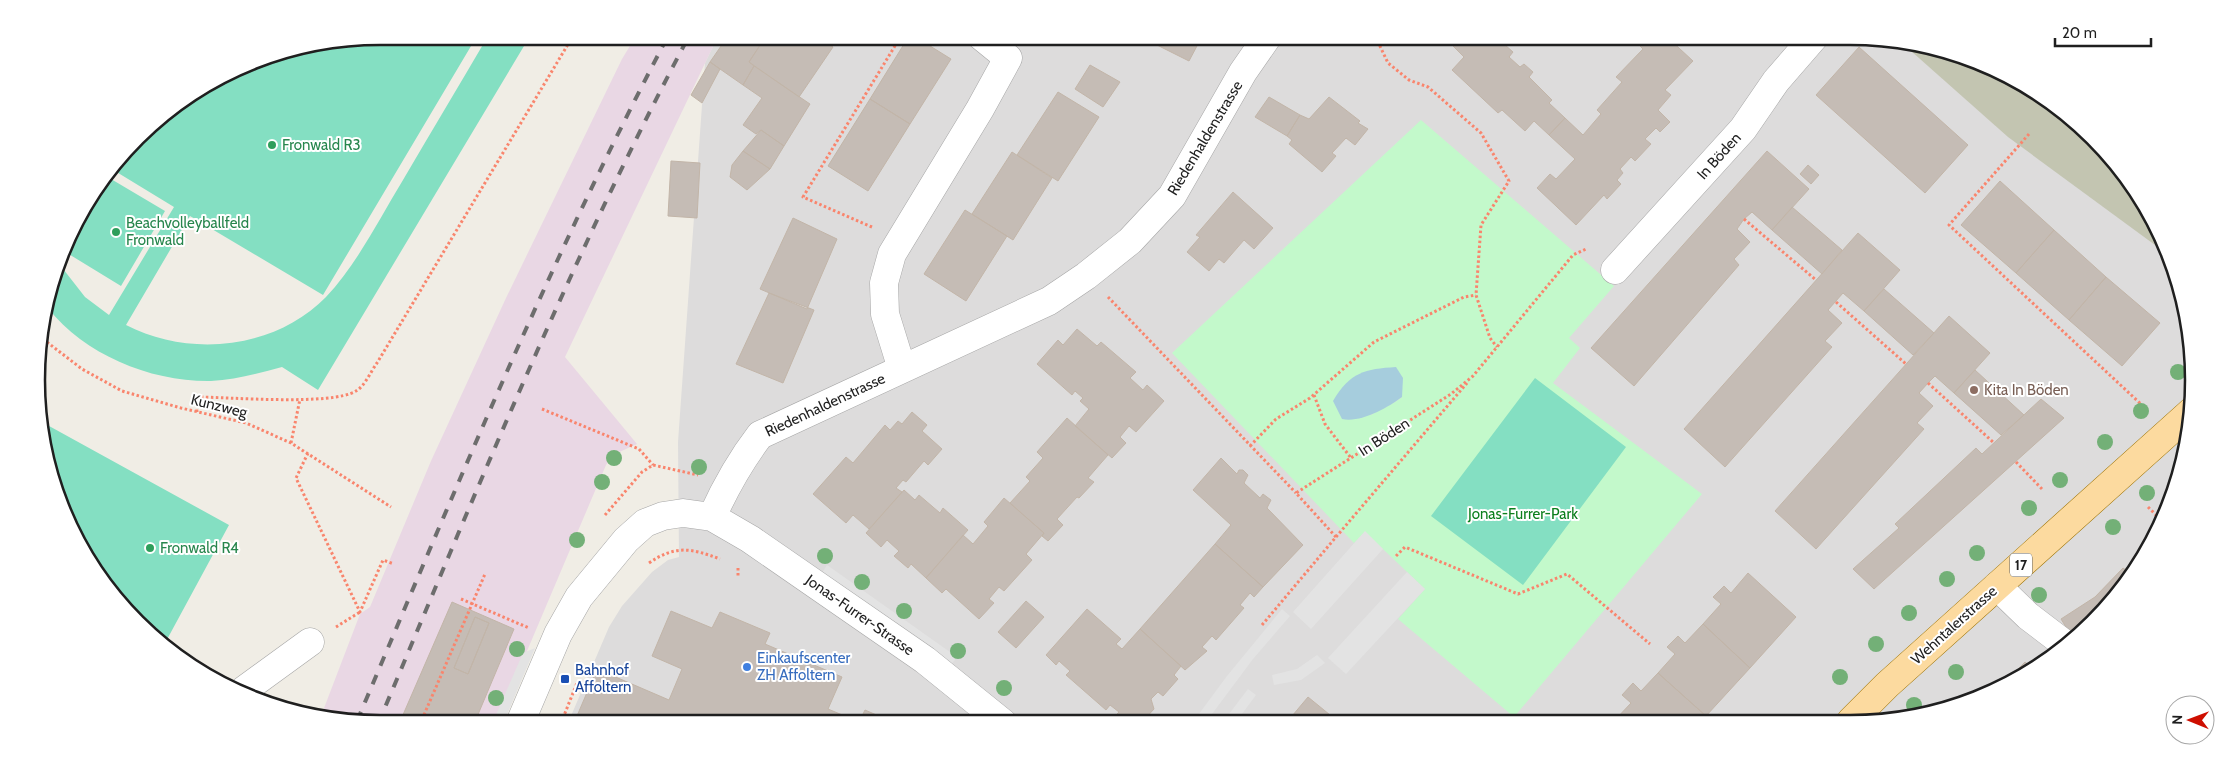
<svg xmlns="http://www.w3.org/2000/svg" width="2230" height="760" font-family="Cabin,sans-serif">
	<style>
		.residential { fill: #dddcdc }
		.industrial { fill: #e9d7e4 }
		.construction { fill: #c3c5b1 }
		.park { fill: #c3f9cb; fill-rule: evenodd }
		.pitch { fill: #84dfc2 }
		.parking { fill: #e3e3e3 }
		.water { fill: #a6cddd }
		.building { fill: #c5bcb5; stroke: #c2b5a8; fill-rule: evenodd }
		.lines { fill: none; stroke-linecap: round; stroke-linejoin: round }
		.minor-casing { stroke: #a6a6a6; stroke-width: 29 }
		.major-casing { stroke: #9a7100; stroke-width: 29 }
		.path { stroke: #f9856d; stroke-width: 3; stroke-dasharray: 2.5 2.5; stroke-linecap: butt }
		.minor { stroke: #fff; stroke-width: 28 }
		.major { stroke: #fcda9f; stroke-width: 28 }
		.rail { stroke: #6d6d6d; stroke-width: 4; stroke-dasharray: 10 10; stroke-linecap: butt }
		.tree { fill: #73b077 }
		.leisure-dot { fill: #2e9e5b; stroke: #fff; stroke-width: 2 }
		.education-dot { fill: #8d6e63; stroke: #fff; stroke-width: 2 }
		.shop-dot { fill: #3f7fe0; stroke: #fff; stroke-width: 2 }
		.transit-dot { fill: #1a4fb4; stroke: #fff; stroke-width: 2 }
		.labels { text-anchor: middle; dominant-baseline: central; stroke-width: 4; stroke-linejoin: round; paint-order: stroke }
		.shield { fill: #fff; stroke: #626262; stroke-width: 1 }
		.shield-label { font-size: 14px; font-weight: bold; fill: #1f1f1f }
		.street-label { font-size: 15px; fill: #1f1f1f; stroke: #fff }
		.leisure-label { font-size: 15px; fill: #27864d; stroke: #fff; text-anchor: start }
		.education-label { font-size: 15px; fill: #785e54; stroke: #fff; text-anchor: start }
		.park-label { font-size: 15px; fill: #0c7f1d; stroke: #fff }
		.shop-label { font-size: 15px; fill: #366cbe; stroke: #fff; text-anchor: start }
		.transit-label { font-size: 15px; fill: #164399; stroke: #fff; text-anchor: start }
		.rim { fill: none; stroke: #1f1f1f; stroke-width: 2.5 }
	</style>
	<rect width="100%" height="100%" fill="#f0ede5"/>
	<path class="residential" d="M718,36H1850L1939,48L2002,72L2059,107L2108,153L2148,208L2175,269L2191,335L2193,402L2182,469L2148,552L2077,638L2002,688L1895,721L568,723L609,627L622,606L652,572L668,560L679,557L678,442L705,63Z"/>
	<path class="industrial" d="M636,36H718L565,357L637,444L615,454L606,465L496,724H380L321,716L360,614L370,607L431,461L506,298L622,59Z"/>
	<path class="construction" d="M1902,43L1939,48L2002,72L2059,107L2108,153L2148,208L2170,256L2008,137Z"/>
	<path class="park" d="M1421,120L1614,286L1569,338L1580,348L1553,383L1702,494L1514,717L1398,619L1425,589L1365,532L1354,543L1172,353ZM1349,383L1402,397C1392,405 1382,408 1371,415L1342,388Z"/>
	<path class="pitch" d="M380,36H477L323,295L190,216L126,325C190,358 275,349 326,297C358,263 379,219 403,180C431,132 460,84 488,36H530L318,390L282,367C259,373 235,380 211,381C151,382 85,355 48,308L60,265L85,297L109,315L174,207L110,168L153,122L249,62L313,43Z
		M111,179L165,211L121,286L67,253C62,234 92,196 102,180Z
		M1535,378L1626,447L1523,585L1431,516Z
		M40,421L229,525L164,645L137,623L94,571L48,469Z"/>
	<path class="parking" d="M1365,531L1383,549L1311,629L1293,612Z
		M827,565L957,657L951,665L822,573Z
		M1407,572L1425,589L1346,674L1328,658Z
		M1282,609L1290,616L1253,659L1206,722H1202L1196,718L1227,676Z
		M535,648L503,724H492L523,653Z
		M1317,655L1325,663L1301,680L1274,685L1272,675L1297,669Z
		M1248,689L1256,695L1236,722H1223Z"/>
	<path class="water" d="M1396,367L1403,378L1402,397C1387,408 1361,423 1342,419L1333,401C1350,372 1365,369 1396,367Z"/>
	<path class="building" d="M728,36H766L749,62L754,66L743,85L710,62Z
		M766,36H817L833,47L799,97L749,62Z
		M909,36H914L951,59L910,124L870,99Z
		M1147,36H1208L1204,43L1198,44L1189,61L1153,43L1154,40Z
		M1405,36H1423L1415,45Z
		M1443,36H1487L1492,41L1496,37L1513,52L1509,57L1520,67L1524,64L1533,72L1529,77L1552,100L1549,103L1565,118L1549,135L1534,121L1525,131L1502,110L1498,113L1452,70L1464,57Z
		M1643,36H1666L1693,61L1665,90L1671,95L1658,110L1670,122L1660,132L1656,128L1645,139L1651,144L1635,161L1631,157L1620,169L1623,173L1617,180L1621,184L1607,199L1604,195L1576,225L1537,188L1550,174L1556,179L1575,159L1549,135L1565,118L1583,135L1601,114L1597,110L1622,82L1616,77L1643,49L1637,43Z
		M1859,47L1968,145L1925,193L1816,95Z
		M710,62L720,69L702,103L691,95Z
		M1090,65L1120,82L1103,107L1075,89Z
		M754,66L810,104L784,146L761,130L756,134L743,125L762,98L743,85Z
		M1058,92L1099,117L1058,181L1017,155Z
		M1269,97L1300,115L1287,136L1255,117Z
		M1329,97L1360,121L1358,123L1368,129L1355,145L1346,138L1332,153L1336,156L1322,172L1289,144L1292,140L1287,136L1300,115L1309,119Z
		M870,99L910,124L868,191L828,166Z
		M761,130L784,146L770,169L743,151Z
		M743,151L770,169L747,190L730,177L732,165Z
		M1767,151L1809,189L1772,230L1752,212L1744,219L1737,229L1750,242L1734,259L1739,265L1634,386L1591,348Z
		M1012,152L1052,178L1013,240L972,214Z
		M671,161L700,163L697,218L668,216Z
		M1808,165L1819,175L1811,184L1800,174Z
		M2000,181L2054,230L2016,273L1961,225Z
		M1233,192L1273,228L1254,249L1244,240L1224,263L1219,259L1209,271L1187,252L1200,237L1196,235Z
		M1792,207L1842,250L1822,274L1772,230Z
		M965,210L1007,236L966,301L924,274Z
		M793,218L837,239L807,309L760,289Z
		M2054,230L2106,277L2069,320L2016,273Z
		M1858,233L1900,270L1864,311L1843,293L1828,310L1842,323L1825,341L1832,347L1725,467L1684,429Z
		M2106,277L2160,323L2122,366L2069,320Z
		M1884,289L1934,333L1913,355L1864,311Z
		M769,293L814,310L783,383L736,364Z
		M1949,316L1990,353L1954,393L1935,376L1928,383L1919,393L1933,406L1917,423L1924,429L1816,549L1775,511Z
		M1077,329L1097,346L1101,342L1136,372L1130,378L1143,390L1147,385L1164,401L1136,432L1129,426L1120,437L1126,443L1112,458L1075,426L1089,409L1080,401L1083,398L1075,391L1072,395L1037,364L1058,340L1063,345Z
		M1975,370L2024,415L2001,435L1954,393Z
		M2041,399L2064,418L1874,589L1853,569L1899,528L1895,524L1976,448L1982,454Z
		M912,412L927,425L922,431L942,449L928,465L924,461L906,482L903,480L896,488L902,492L869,529L853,515L846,523L813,494L846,457L853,463L885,425L890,430L898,421L902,424Z
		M1067,418L1108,455L1088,478L1094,482L1079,498L1077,497L1057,519L1063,525L1048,541L1042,536L1044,533L1010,503L1030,481L1026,477L1043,458L1037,452Z
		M1221,458L1237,474L1239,470H1243L1248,475L1244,483L1260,498L1263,494L1271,500L1267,508L1303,545L1263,587L1215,544L1231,525L1193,490Z
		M904,490L915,500L919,495L940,513L943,508L968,530L926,578L911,564L908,568L894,556L899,551L887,540L881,547L866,533Z
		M1004,498L1044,533L1026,554L1032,560L1004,591L999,587L989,599L994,603L979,619L946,589L942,593L926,578L963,535L973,544L988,526L984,522Z
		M1215,544L1263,587L1254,597L1250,593L1240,605L1244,608L1216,640L1212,636L1202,647L1207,651L1185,670L1140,629Z
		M2123,568L2130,573L2074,640L2061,619L2095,597Z
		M1748,573L1796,617L1750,668L1703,624L1721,604L1713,597L1724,586L1731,593Z
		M1026,601L1044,617L1016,648L998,632Z
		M452,602L514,629L474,724H399ZM475,617L489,623L468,674L454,668Z
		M1087,609L1121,639L1116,644L1122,649L1140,629L1181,666L1174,675L1178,679L1163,696L1158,692L1151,699L1154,709L1142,722H1125L1116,715L1119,712L1110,705L1106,710L1066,675L1070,671L1059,661L1056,665L1046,655Z
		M671,611L712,628L720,612L770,633L765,644L842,677L828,709L859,722L865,710L895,723H574L597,669L669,700L682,669L652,656Z
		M475,617L489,623L468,674L454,668Z
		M1703,624L1750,668L1706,716L1658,673L1675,654L1667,647L1678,636L1685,643Z
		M2025,662L2032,668L1998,689Z
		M1658,673L1706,716L1701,721H1614L1631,703L1622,695L1633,683L1641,691Z
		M1308,697L1335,719L1332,722H1287Z"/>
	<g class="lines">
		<g class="minor-casing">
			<path id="minor" d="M1615,270L1743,129L1776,81L1815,36
				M902,369L885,314L884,283L892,254L980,109L1008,58L981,36
				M712,517C725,488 740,461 760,435L1049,301L1086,276L1130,241L1172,196L1243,72L1268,36
				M1997,586L2028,616L2066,645
				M244,690L310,642
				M520,723L558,634L579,597L626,540L645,523L663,516L683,513L712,517L750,539L925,660L1003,723"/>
		</g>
		<g class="major-casing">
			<path id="major" d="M1851,721L1887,685L2192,411"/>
		</g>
		<path class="path" d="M1378,36V42L1388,63L1409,80L1428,87L1481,133L1509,181L1481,225L1476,295L1490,338L1497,347
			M2029,134L1949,225L2143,406
			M1744,219L1816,280
			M872,227L803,197L901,36
			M1108,297L1296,493
			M1836,302L1906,364
			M39,336L82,369L122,391L181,408L246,423L291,443L391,507
			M1928,383L1993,442
			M1314,395L1325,424L1351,458
			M542,409L639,449L653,465
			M197,412L196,397C229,397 332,406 356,391C365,386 371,371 377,363L573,36
			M291,443L300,399
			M1250,446L1276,419L1310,398L1374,342L1464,297L1476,295
			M308,453L296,478L360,612L383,560L394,564
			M2016,462L2042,489
			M2148,507L2161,520
			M605,515L642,472L653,465L698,475
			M1336,537L1467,383
			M1396,556L1405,547L1518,594L1567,574L1650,644
			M649,563C675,545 691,548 720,559
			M738,568V578
			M461,599L529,628
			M1262,625L1336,537L1296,493L1451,394L1473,376L1573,255L1586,249
			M336,627L360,612
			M561,723L577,683
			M420,724L485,574"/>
		<use href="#minor" class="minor"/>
		<use href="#major" class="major"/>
		<path class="rail" d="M357,721C455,490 551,258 668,36
			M378,724C476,492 571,258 689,36"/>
	</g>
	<g class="tree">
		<circle cx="2178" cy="372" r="8"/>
		<circle cx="2141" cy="411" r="8"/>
		<circle cx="2105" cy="442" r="8"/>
		<circle cx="614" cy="458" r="8"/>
		<circle cx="699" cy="467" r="8"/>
		<circle cx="2060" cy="480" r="8"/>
		<circle cx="602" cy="482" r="8"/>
		<circle cx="2147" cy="493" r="8"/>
		<circle cx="2029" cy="508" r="8"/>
		<circle cx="2113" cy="527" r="8"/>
		<circle cx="577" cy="540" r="8"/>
		<circle cx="1977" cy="553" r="8"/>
		<circle cx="825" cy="556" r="8"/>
		<circle cx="1947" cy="579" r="8"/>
		<circle cx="862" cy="582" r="8"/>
		<circle cx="2039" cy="595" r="8"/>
		<circle cx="904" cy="611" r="8"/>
		<circle cx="1909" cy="613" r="8"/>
		<circle cx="1876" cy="644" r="8"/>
		<circle cx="517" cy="649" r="8"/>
		<circle cx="958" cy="651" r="8"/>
		<circle cx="1956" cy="672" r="8"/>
		<circle cx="1840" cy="677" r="8"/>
		<circle cx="1004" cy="688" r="8"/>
		<circle cx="496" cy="698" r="8"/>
		<circle cx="1914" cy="705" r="8"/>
	</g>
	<g class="leisure-dot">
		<circle cx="272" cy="145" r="5"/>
		<circle cx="116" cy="232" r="5"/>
		<circle cx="150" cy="548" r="5"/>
	</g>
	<circle class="education-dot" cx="1974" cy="390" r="5"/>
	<circle class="shop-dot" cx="747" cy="667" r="5"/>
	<rect class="transit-dot" x="560" y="674" width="10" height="10" rx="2.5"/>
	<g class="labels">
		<rect class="shield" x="2010" y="553.5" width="22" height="23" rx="4"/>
		<g class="shield-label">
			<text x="2021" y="565">17</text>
		</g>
		<g class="street-label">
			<text transform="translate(1205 138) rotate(-59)">Riedenhaldenstrasse</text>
			<text transform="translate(1719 156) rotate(-48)">In Böden</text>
			<text transform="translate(825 405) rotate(-25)">Riedenhaldenstrasse</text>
			<text transform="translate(219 406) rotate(14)">Kunzweg</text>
			<text transform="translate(1384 437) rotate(-33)">In Böden</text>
			<text transform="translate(860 615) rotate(35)">Jonas-Furrer-Strasse</text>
			<text transform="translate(1954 625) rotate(-42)">Wehntalerstrasse</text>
		</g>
		<g class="leisure-label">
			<text x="282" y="145">Fronwald R3</text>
			<text x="126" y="223">Beachvolleyballfeld<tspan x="126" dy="17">Fronwald</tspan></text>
			<text x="160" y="548">Fronwald R4</text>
		</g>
		<g class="education-label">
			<text x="1984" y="390">Kita In Böden</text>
		</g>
		<g class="park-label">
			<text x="1523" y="514">Jonas-Furrer-Park</text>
		</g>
		<g class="shop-label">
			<text x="757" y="658">Einkaufscenter<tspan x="757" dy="17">ZH Affoltern</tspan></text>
		</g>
		<g class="transit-label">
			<text x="575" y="670">Bahnhof<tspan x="575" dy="17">Affoltern</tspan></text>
		</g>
	</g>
	<path d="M0 0H2230V760H0ZM380 45H1850A335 335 0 0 1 2185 380V380A335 335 0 0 1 1850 715H380A335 335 0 0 1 45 380V380A335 335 0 0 1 380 45Z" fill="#fff" fill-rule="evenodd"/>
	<path class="rim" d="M380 45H1850A335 335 0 0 1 2185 380V380A335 335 0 0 1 1850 715H380A335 335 0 0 1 45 380V380A335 335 0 0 1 380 45Z"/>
	<g transform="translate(2190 720) rotate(271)"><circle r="24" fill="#ffffff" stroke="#a5a5a5"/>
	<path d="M0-4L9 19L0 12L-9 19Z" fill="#ce0e00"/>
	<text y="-8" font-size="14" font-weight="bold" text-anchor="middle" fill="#1f1f1f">N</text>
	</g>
	<path d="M2055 38v8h96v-8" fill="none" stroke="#1f1f1f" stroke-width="2.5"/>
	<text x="2062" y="38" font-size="15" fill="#1f1f1f" stroke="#ffffff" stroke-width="4" paint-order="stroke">20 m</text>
</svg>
